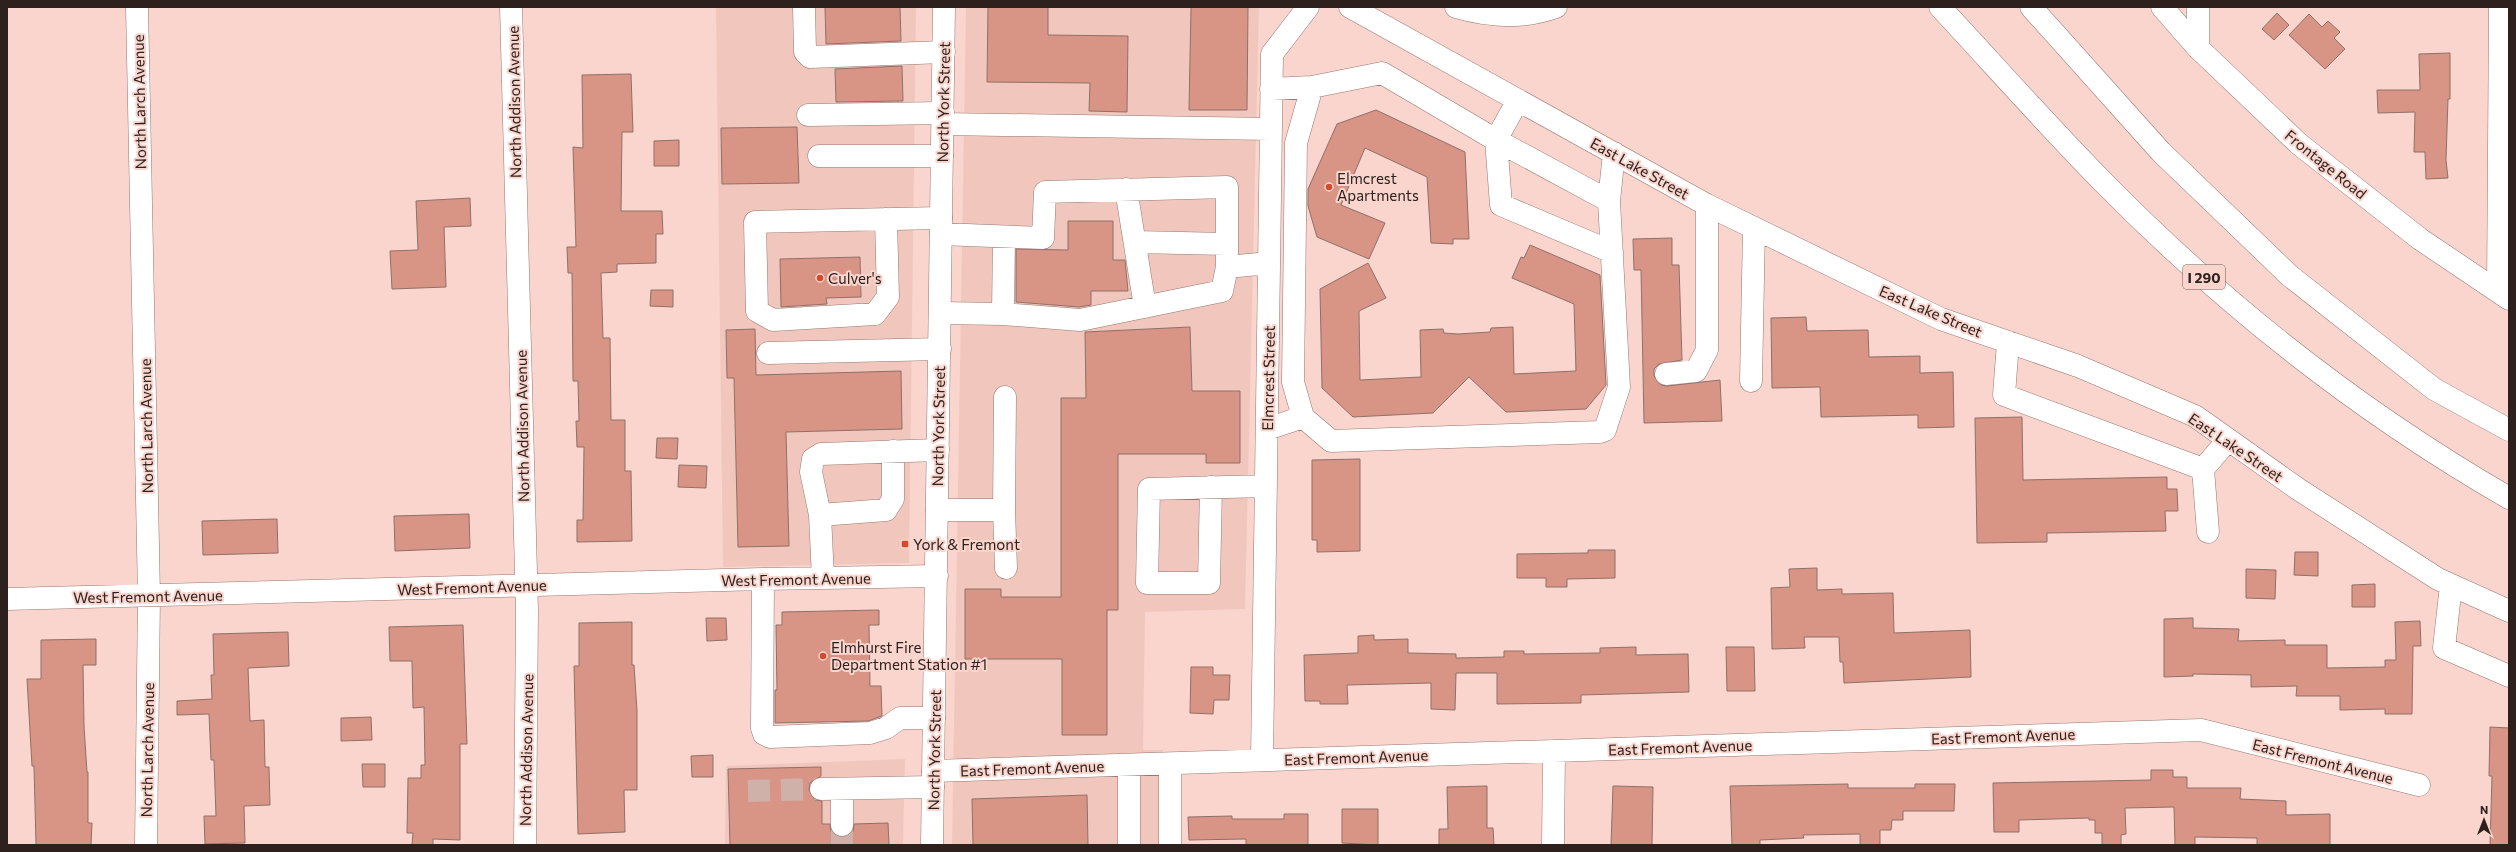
<svg xmlns="http://www.w3.org/2000/svg" width="2516" height="852" font-family="Commissioner,sans-serif">
	<style>
		.built { fill: #f1c7bd }
		.building { fill: #d89485; stroke: #8f7069 }
		.lines { fill: none; stroke-linecap: round; stroke-linejoin: round }
		.minor-tunnel { stroke: #d0b1aa; stroke-width: 22; stroke-dasharray: 22 11; stroke-linecap: butt }
		.minor-casing { stroke: #977770; stroke-width: 23 }
		.major-casing { stroke: #977770; stroke-width: 23 }
		.highway-casing { stroke: #977770; stroke-width: 23 }
		.minor { stroke: #fff; stroke-width: 22 }
		.major { stroke: #fff; stroke-width: 22 }
		.highway { stroke: #fff; stroke-width: 22 }
		.poi-dot { fill: #d54a2d; stroke: #f9d5cd; stroke-width: 1.5 }
		.labels { text-anchor: middle; dominant-baseline: central; stroke-width: 4; stroke-linejoin: round; paint-order: stroke }
		.shield { fill: #f9d5cd; stroke: #6a5652; stroke-width: 1 }
		.shield-label { font-size: 14px; font-weight: bold; fill: #2d201d }
		.street-label { font-size: 15px; fill: #2d201d; stroke: #f9d5cd }
		.poi-label { font-size: 15px; fill: #2d201d; stroke: #f9d5cd; text-anchor: start }
	</style>
	<rect width="100%" height="100%" fill="#f9d5cd"/>
	<path class="built" d="M716,7H916L909,563L723,567Z
		M966,7H1259L1245,609L1145,612L1143,750H1163L1164,845H952Z
		M905,759L903,845H725L726,766Z"/>
	<path class="building" d="M825,7H900L901,41L826,44Z
		M988,7H1048V35L1128,36L1127,112L1089,111L1090,83L987,82Z
		M1191,7H1248L1247,110H1189Z
		M2277,13L2289,25L2274,40L2262,29Z
		M2309,14L2322,27L2328,21L2340,32L2334,38L2345,49L2325,69L2289,35Z
		M2450,53V99H2448L2446,160L2448,178L2426,179L2425,152H2414L2415,112L2378,113L2377,90H2420L2419,54Z
		M902,66L903,101L836,102L835,69Z
		M631,74L633,132H622L621,211H662L663,234H656V263L617,264V272L601,273L603,338H610L611,420H625V471H631L632,541L577,542V520H583L584,447H577L576,421H579L578,381H573L572,273H568L567,247H576L573,147L583,148L582,75Z
		M1376,110L1465,152L1469,239H1453V244L1431,243L1427,177L1365,148L1341,205L1385,223L1369,259L1317,237L1308,206V189L1337,124Z
		M797,127L799,183L722,184L721,128Z
		M679,140V166H654V141Z
		M470,198L471,226L444,227L446,287L392,289L390,251L418,250L416,201Z
		M1068,221H1113V260H1125L1128,291H1091V305L1079,307L1016,302V249L1068,250Z
		M1672,238V265H1679L1682,360L1659,364L1654,369V376L1661,385L1667,386L1720,380L1722,421L1644,423L1641,270H1634L1633,239Z
		M1530,245L1600,275L1606,385L1586,409L1506,412L1469,377L1433,413L1353,417L1322,388L1320,289L1368,263L1386,298L1359,311L1360,380L1421,377L1420,330L1443,329L1444,333L1458,334L1490,332L1491,328L1513,327L1514,374L1576,371L1574,304L1512,278L1521,257L1524,258Z
		M860,257L861,297L826,298L827,304L781,307L780,259Z
		M651,290H673V307L650,306Z
		M1806,317L1807,331L1868,330L1869,357L1920,356V373L1953,372L1954,427L1918,428V415L1821,417L1820,387L1772,388L1771,318Z
		M1190,327L1192,391H1240V463H1206V454H1118V610H1107V735H1062V659H965V589H1001V597H1061V398H1086L1085,332Z
		M755,329L756,375L901,371L902,429L786,432L789,546L738,547L734,378H727L726,330Z
		M2022,417L2023,480L2167,477V489H2177L2178,511H2165L2166,531L2047,533V542L1977,543L1975,418Z
		M657,438H678L677,459L656,458Z
		M1360,459V551L1317,552V540H1312V460Z
		M679,465L707,466L706,488L678,487Z
		M469,514L470,548L395,551L394,516Z
		M277,519L278,553L203,555L202,521Z
		M1588,550H1615V578L1567,579V587H1546V578H1517V554L1588,553Z
		M2295,552H2318V576L2294,575Z
		M1817,568V590L1842,589V594L1893,593L1894,633L1970,630L1971,677L1844,683L1843,662H1840L1839,637H1804L1805,648L1772,649L1771,588L1790,587L1789,569Z
		M2246,569L2276,570L2275,599L2246,598Z
		M2375,584V607H2352V585Z
		M879,610V625H869L870,686H881L882,716L868,721L775,723V690H777L776,625H782V612Z
		M706,618H726L727,640L707,641Z
		M2193,618V628L2239,629L2238,641L2285,640V645H2327V668L2385,667V660H2396L2395,622L2420,621L2421,646H2413L2412,714H2385V709L2340,710V696H2296L2297,686L2251,687V675L2193,674V676L2164,677V619Z
		M632,622V665H634L637,711V790H624L625,832L578,834L574,666H579V623Z
		M463,625L467,744H460V840L433,839V845H412L413,833H407L408,778H421V765H425L424,707L413,708L412,661H390L389,627Z
		M288,632L289,666L248,668L250,721L264,720L265,767H269L270,805L244,806L245,843L205,844L204,816H216L214,760H211L209,714L177,715V701L212,699L211,675H214L213,634Z
		M1374,635V640L1408,639V653L1456,654V658L1504,657V651H1524V654L1600,653V648L1636,647V655L1688,654L1689,692L1581,695V703L1497,704V673H1456L1455,710L1431,709V683L1347,685L1348,704H1320V701H1305L1304,655L1358,653V636Z
		M96,639V665H83L84,726L87,772H88V823H92L91,845H36L34,766H32L27,679H41V640Z
		M1726,647H1754L1755,691H1727Z
		M1191,667H1213V675H1230L1229,700H1214L1213,714L1190,713Z
		M371,717L372,740L341,741V718Z
		M2490,727L2509,728V845H2490L2492,776H2489Z
		M713,755V777H692L691,756Z
		M362,764H385V787H363Z
		M821,767V776L810,783L809,790L815,800L822,801V824H830L831,832L842,837L853,832L854,824L888,823L889,845H730L728,769Z
		M2151,770H2173V777H2187V788H2241L2240,799L2286,801V815L2330,814V845H2257V838L2195,837V845H2175L2174,807L2125,808L2126,834L2121,835V845H2102V833H2095V820H2089V818L2019,820V832H1994L1993,783L2151,780Z
		M1848,784V788H1915V784H1955L1954,811H1903V820H1892L1891,830H1880V845H1860V834L1803,835L1804,838L1760,840V845H1732L1730,786Z
		M1487,786V828H1493L1494,845H1439V829H1448L1447,787Z
		M1613,786L1653,787L1652,845H1611Z
		M1087,795L1088,845H973L972,799Z
		M1342,809H1378V845L1342,843Z
		M1284,814H1308V845H1246V839L1189,840L1188,817L1232,816V819H1284Z"/>
	<g class="lines">
		<path class="minor-tunnel" d="M748,791L821,789
			M842,825V845"/>
		<g class="minor-casing">
			<path id="minor" d="M137,7L149,596L146,845
				M511,7L527,611L525,845
				M804,7L805,52L810,57L944,52
				M1350,7L1707,205L1941,319L2078,366L2195,416L2298,489L2438,579L2509,611
				M2162,7L2198,48L2299,144L2420,239L2509,299
				M2198,48V7
				M1312,87L1296,143L1293,382L1303,417L1331,441L1600,432L1605,430L1619,387L1609,201L1614,153
				M1271,89L1312,87L1382,73L1496,140L1609,201
				M1518,100L1496,140L1501,205L1612,252
				M808,115L943,113
				M943,124L1271,129
				M819,156H942
				M1126,189L1145,307
				M886,219L888,297L875,314L773,320L757,311L755,222L941,218
				M941,234L1043,238L1045,192L1227,187V267L1222,291L1080,320L1003,314
				M1135,242L1227,244
				M1227,267L1269,263
				M2498,291L2500,7
				M940,313L1003,314L1004,237
				M2008,342L2004,395L2203,469L2228,440
				M768,353L940,349
				M1666,374L1696,371L1707,350V205
				M1751,381L1754,228
				M1267,429L1303,417
				M2203,469L2208,532
				M1211,487L1209,583H1147L1149,489L1266,486
				M937,510H1004L1005,397
				M1004,510L1006,568
				M820,515L886,510L893,499V451
				M823,578L820,515L811,472L813,459L821,454L938,450
				M763,579L762,728L764,734L770,737L870,733L886,728L900,718H934
				M2451,585L2444,648L2509,676
				M7,599L763,579L937,576
				M1262,760L1272,54L1308,7
				M1170,764V845
				M933,771L2201,730L2419,785
				M821,789L933,787
				M842,789V825
				M1129,845V765
				M1553,845L1554,751"/>
		</g>
		<g class="major-casing">
			<path id="major" d="M932,845L944,7"/>
		</g>
		<g class="highway-casing">
			<path id="highway" d="M1456,7C1490,17 1523,19 1556,7
				M1940,7C1994,65 2047,125 2103,182C2223,304 2360,412 2509,498
				M2031,7L2161,152L2290,276L2434,389L2509,430"/>
		</g>
		<use href="#minor" class="minor"/>
		<use href="#major" class="major"/>
		<use href="#highway" class="highway"/>
	</g>
	<g class="poi-dot">
		<circle cx="1329" cy="187" r="4"/>
		<circle cx="820" cy="278" r="4"/>
		<rect x="901" y="540" width="8" height="8" rx="2"/>
		<circle cx="823" cy="656" r="4"/>
	</g>
	<g class="labels">
		<rect class="shield" x="2183" y="265" width="42" height="24" rx="3"/>
		<g class="shield-label">
			<text x="2204" y="277">I 290</text>
		</g>
		<g class="street-label">
			<text transform="translate(139 102) rotate(-91)">North Larch Avenue</text>
			<text transform="translate(514 102) rotate(-91)">North Addison Avenue</text>
			<text transform="translate(943 102) rotate(-89)">North York Street</text>
			<text transform="translate(2326 164) rotate(39)">Frontage Road</text>
			<text transform="translate(1640 168) rotate(29)">East Lake Street</text>
			<text transform="translate(1931 311) rotate(23)">East Lake Street</text>
			<text transform="translate(1268 378) rotate(-89)">Elmcrest Street</text>
			<text transform="translate(146 426) rotate(-91)">North Larch Avenue</text>
			<text transform="translate(522 426) rotate(-91)">North Addison Avenue</text>
			<text transform="translate(938 426) rotate(-89)">North York Street</text>
			<text transform="translate(2236 447) rotate(34)">East Lake Street</text>
			<text transform="translate(796 579) rotate(-1)">West Fremont Avenue</text>
			<text transform="translate(472 587) rotate(-2)">West Fremont Avenue</text>
			<text transform="translate(148 596) rotate(-1)">West Fremont Avenue</text>
			<text transform="translate(2003 736) rotate(-2)">East Fremont Avenue</text>
			<text transform="translate(1680 747) rotate(-2)">East Fremont Avenue</text>
			<text transform="translate(147 750) rotate(-89)">North Larch Avenue</text>
			<text transform="translate(526 750) rotate(-89)">North Addison Avenue</text>
			<text transform="translate(934 750) rotate(-89)">North York Street</text>
			<text transform="translate(1356 757) rotate(-2)">East Fremont Avenue</text>
			<text transform="translate(2323 761) rotate(14)">East Fremont Avenue</text>
			<text transform="translate(1032 768) rotate(-2)">East Fremont Avenue</text>
		</g>
		<g class="poi-label">
			<text x="1337" y="178">Elmcrest<tspan x="1337" dy="17">Apartments</tspan></text>
			<text x="828" y="278">Culver's</text>
			<text x="913" y="544">York &amp; Fremont</text>
			<text x="831" y="647">Elmhurst Fire<tspan x="831" dy="17">Department Station #1</tspan></text>
		</g>
	</g>
	<rect width="2516" height="852" fill="none" stroke="#2d201d" stroke-width="16"/>
	<g transform="translate(2484 820)" stroke="#f9d5cd" stroke-width="3" paint-order="stroke">
	<path d="M0-3L7 15L0 10L-7 15Z" fill="#2d201d"/>
	<text y="-6" font-size="11" font-weight="bold" text-anchor="middle" fill="#2d201d">N</text>
	</g>
</svg>
